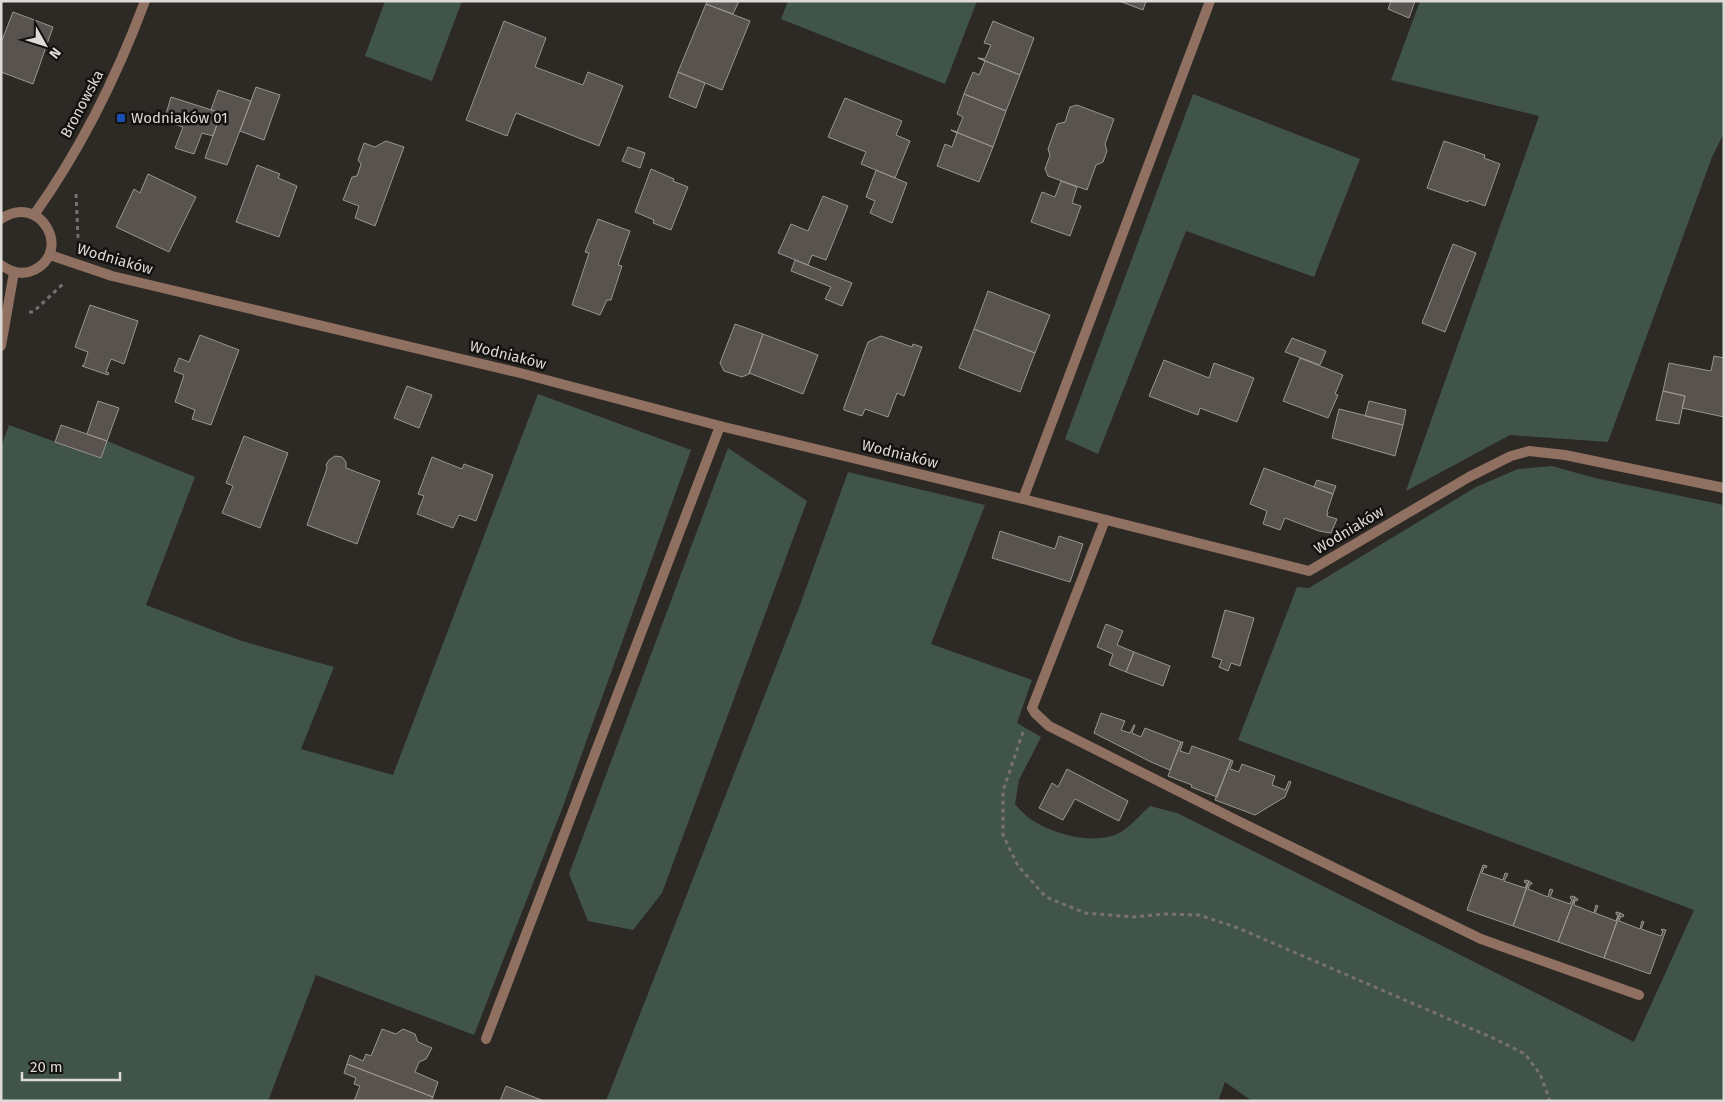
<svg xmlns="http://www.w3.org/2000/svg" width="1725" height="1102" font-family="'Fira Sans',sans-serif">
	<style>
		.green { fill: #41544a }
		.building { fill: #58534f; stroke: #9a9590 }
		.lines { fill: none; stroke-linecap: round; stroke-linejoin: round }
		.path { stroke: #76726f; stroke-width: 3; stroke-dasharray: 4 4; stroke-linecap: butt }
		.service { stroke: #907060; stroke-width: 10 }
		.minor { stroke: #907060; stroke-width: 10 }
		.tertiary { stroke: #907060; stroke-width: 10 }
		.transit-dot { fill: #1a4fb4; stroke: #141210; stroke-width: 2 }
		.labels { text-anchor: middle; dominant-baseline: central; stroke-width: 5; stroke-linejoin: round; paint-order: stroke }
		.street-label { font-size: 15px; fill: #dddad8; stroke: #141210 }
		.poi-label { font-size: 15px; fill: #dddad8; stroke: #141210; text-anchor: start }
	</style>
	<rect width="100%" height="100%" fill="#2d2925"/>
	<path class="green" d="M385,1H462L432,81L365,56Z
		M788,1H977L945,84L781,19Z
		M1420,1H1724V133L1712,157L1608,442L1510,435L1406,491L1539,116L1391,80Z
		M1193,94L1360,159L1314,277L1186,231L1098,454L1065,439Z
		M538,394L691,450L562,809L474,1035L316,975L268,1101H1V447L9,425L100,458L107,441L195,477L146,605L242,641L334,667L301,749L393,775Z
		M728,448L807,501L662,893L633,930L588,921L569,874Z
		M1552,466L1595,478L1724,505V1101H1252L1225,1082L1218,1101H606L800,605L848,472L985,505L931,644L1032,680L1017,723L1041,737L1019,780L1015,804C1020,810 1026,816 1032,820C1055,835 1096,846 1121,832C1131,826 1141,814 1150,806L1177,813L1634,1042L1694,910L1238,740L1297,587L1309,588L1476,487L1518,469Z"/>
	<path class="building" d="M707,1H739L733,14L706,4Z
		M1119,1H1146L1143,10Z
		M1391,1H1415L1409,18L1388,9Z
		M706,4L750,21L722,90L678,72Z
		M13,12L53,27L33,84L1,72V43Z
		M504,21L546,38L535,67L583,85L588,72L623,86L599,146L516,113L507,136L466,120Z
		M993,21L1034,38L1020,75L978,58L985,59L991,45L984,43Z
		M978,58L1020,75L1006,111L964,94L973,72L979,75L985,61Z
		M678,72L705,83L696,108L669,97Z
		M256,87L280,95L264,140L240,131Z
		M218,90L251,101L227,165L205,158L221,113L211,110Z
		M964,94L1006,111L993,147L951,130L957,132L963,117L957,114Z
		M171,97L221,113L213,136L202,133L194,154L175,148L183,127L164,121Z
		M845,98L902,121L896,135L910,141L895,178L861,164L866,152L828,137Z
		M1077,105L1114,119L1105,144L1107,151L1103,162L1096,165L1087,190L1048,176L1045,169L1050,155L1048,149L1057,124L1065,122L1070,107Z
		M951,130L993,147L979,182L937,166L945,144L952,147L957,133Z
		M386,141L404,147L375,226L355,218L359,206L343,200L352,177L357,176L361,164L358,160L364,143L375,147Z
		M1444,141L1485,155L1484,158L1500,164L1485,206L1469,200L1468,202L1427,188Z
		M628,147L645,153L640,168L622,161Z
		M257,165L280,174L278,178L297,186L279,237L236,222Z
		M651,169L674,179L673,181L688,187L671,230L653,223L654,220L635,212Z
		M876,170L907,183L892,223L870,213L875,201L866,197Z
		M148,174L196,197L169,252L116,227L134,189L140,193Z
		M1061,181L1077,187L1072,203L1081,206L1070,236L1031,222L1042,192L1055,197Z
		M823,196L848,206L826,260L812,255L808,265L778,253L791,224L808,231Z
		M598,219L630,231L618,265L622,266L611,300H607L600,315L572,305L589,253L585,252Z
		M1453,244L1476,253L1445,332L1422,323Z
		M795,260L852,283L842,306L825,299L831,287L791,271Z
		M988,291L1050,315L1035,353L974,329Z
		M90,305L138,321L124,364L111,359L106,372L109,373L108,375L82,366L83,365H84L88,352L75,347Z
		M735,324L763,334L749,374L742,377L724,371L720,363Z
		M974,329L1035,353L1020,392L959,368Z
		M763,334L818,355L803,394L749,373Z
		M200,335L239,350L211,425L192,419L195,410L175,402L184,375L174,371L179,358L189,362Z
		M881,336L912,347L913,344L922,347L904,396L897,393L888,417L865,409L862,416L844,410V407L868,342Z
		M1292,338L1326,351L1320,365L1285,352Z
		M1714,356L1724,358V417L1682,408L1685,396L1663,391L1669,363L1711,371Z
		M1300,358L1343,375L1335,394L1338,395L1328,418L1283,401Z
		M1164,360L1209,378L1214,363L1254,378L1237,422L1200,408L1198,415L1149,396Z
		M407,386L432,395L419,428L394,418Z
		M1663,391L1685,396L1679,424L1656,420Z
		M98,401L119,408L107,441L87,434Z
		M1369,401L1406,410L1403,425L1365,416Z
		M1339,409L1403,425L1395,456L1332,438Z
		M61,425L107,441L101,458L55,442Z
		M244,436L288,453L260,528L222,513L233,486L226,483Z
		M335,456L342,457L346,462V468L380,481L357,544L307,525L327,468L326,465L329,460Z
		M432,457L462,469L464,464L493,475L476,521L459,515L453,528L417,514L424,496L418,494Z
		M1264,468L1333,494L1327,512H1328L1327,516L1337,519L1331,533L1319,531L1285,518L1280,530L1263,524L1267,511L1250,504Z
		M1317,480L1336,486L1333,494L1314,487Z
		M1000,531L1055,549L1059,536L1083,544L1070,582L992,558Z
		M1225,610L1254,618L1240,666L1231,663L1228,671L1219,667L1222,660L1212,657Z
		M1106,624L1123,631L1117,645L1134,652L1126,672L1109,665L1113,654L1097,647Z
		M1134,652L1170,666L1163,686L1126,672Z
		M1101,713L1125,721L1121,730L1130,733L1134,725H1135L1132,733L1141,737L1145,728L1181,742L1170,770L1151,762L1094,733Z
		M1181,742H1183L1180,751L1189,754L1192,746L1231,760L1217,797L1191,787L1192,785L1168,776Z
		M1231,760L1233,761L1230,769L1239,772L1242,764L1275,776L1272,785L1285,790L1289,781L1291,782L1285,797L1255,815L1215,800Z
		M1067,769L1128,801L1119,821L1075,799L1063,820L1039,808L1052,783L1058,787Z
		M1483,865L1487,866L1486,868L1484,867L1482,873L1503,880L1505,873L1508,874L1504,881L1525,888L1527,883L1524,882L1525,880L1529,881L1513,926L1467,910Z
		M1529,881L1532,883V884H1530L1528,889L1548,897L1550,889L1553,890L1550,897L1570,904L1572,899L1570,898L1571,896L1575,897L1558,942L1513,926Z
		M1575,897L1578,899L1577,901L1575,900L1574,905L1594,913L1596,905L1598,906L1595,913L1616,921L1618,915L1616,914V912L1620,913L1604,958L1558,942Z
		M1620,913L1624,915L1623,917L1621,916L1619,921L1640,929L1642,921L1644,922L1641,929L1661,936L1663,931L1661,930L1662,929L1666,930L1650,974L1604,958Z
		M382,1029L396,1034L403,1029L415,1034L418,1042L432,1048L426,1059L419,1062L415,1072L438,1082L433,1097L347,1064L350,1055L363,1061L366,1054L371,1056Z
		M347,1064L433,1097L431,1101H354L360,1086L354,1084L356,1078L344,1073Z
		M506,1086L544,1101H500Z"/>
	<g class="lines">
		<path class="path" d="M76,194L78,237L81,242
			M29,312H33L64,283
			M1023,732L1003,791V835L1018,866L1046,897L1085,913L1133,917L1165,914L1199,915L1238,928L1493,1038L1525,1054L1540,1074L1550,1101"/>
		<path class="service" d="M1023,499L1210,1
			M1105,520L1032,708L1035,713L1049,726L1238,821L1481,939L1639,995
			M486,1039L720,426"/>
		<path class="minor" d="M50,255L112,276L520,373L720,426L1023,499L1309,571L1469,477L1511,456L1529,451L1565,455L1724,488"/>
		<path class="tertiary" d="M34,215C81,149 117,76 145,1
			M1,219C40,192 73,251 34,270C22,276 11,272 1,265
			M1,346L14,272"/>
	</g>
	<rect class="transit-dot" x="116" y="113" width="10" height="10" rx="2.5"/>
	<g class="labels">
		<g class="street-label">
			<text transform="translate(82 104) rotate(-62)">Bronowska</text>
			<text transform="translate(115 259) rotate(16)">Wodniaków</text>
			<text transform="translate(508 355) rotate(14)">Wodniaków</text>
			<text transform="translate(900 454) rotate(14)">Wodniaków</text>
			<text transform="translate(1349 530) rotate(-31)">Wodniaków</text>
		</g>
		<g class="poi-label">
			<text x="131" y="118">Wodniaków 01</text>
		</g>
	</g>
	<rect width="1725" height="1102" fill="none" stroke="#dddad8" stroke-width="5"/>
	<g transform="translate(45 45) rotate(129)" stroke="#141210" stroke-width="4" paint-order="stroke">
	<path d="M0-4L9 19L0 12L-9 19Z" fill="#dddad8"/>
	<text y="-8" font-size="14" font-weight="bold" text-anchor="middle" fill="#dddad8">N</text>
	</g>
	<path d="M22 1072v8h98v-8" fill="none" stroke="#dddad8" stroke-width="2.5"/>
	<text x="30" y="1072" font-size="15" fill="#dddad8" stroke="#141210" stroke-width="4" paint-order="stroke">20 m</text>
</svg>
